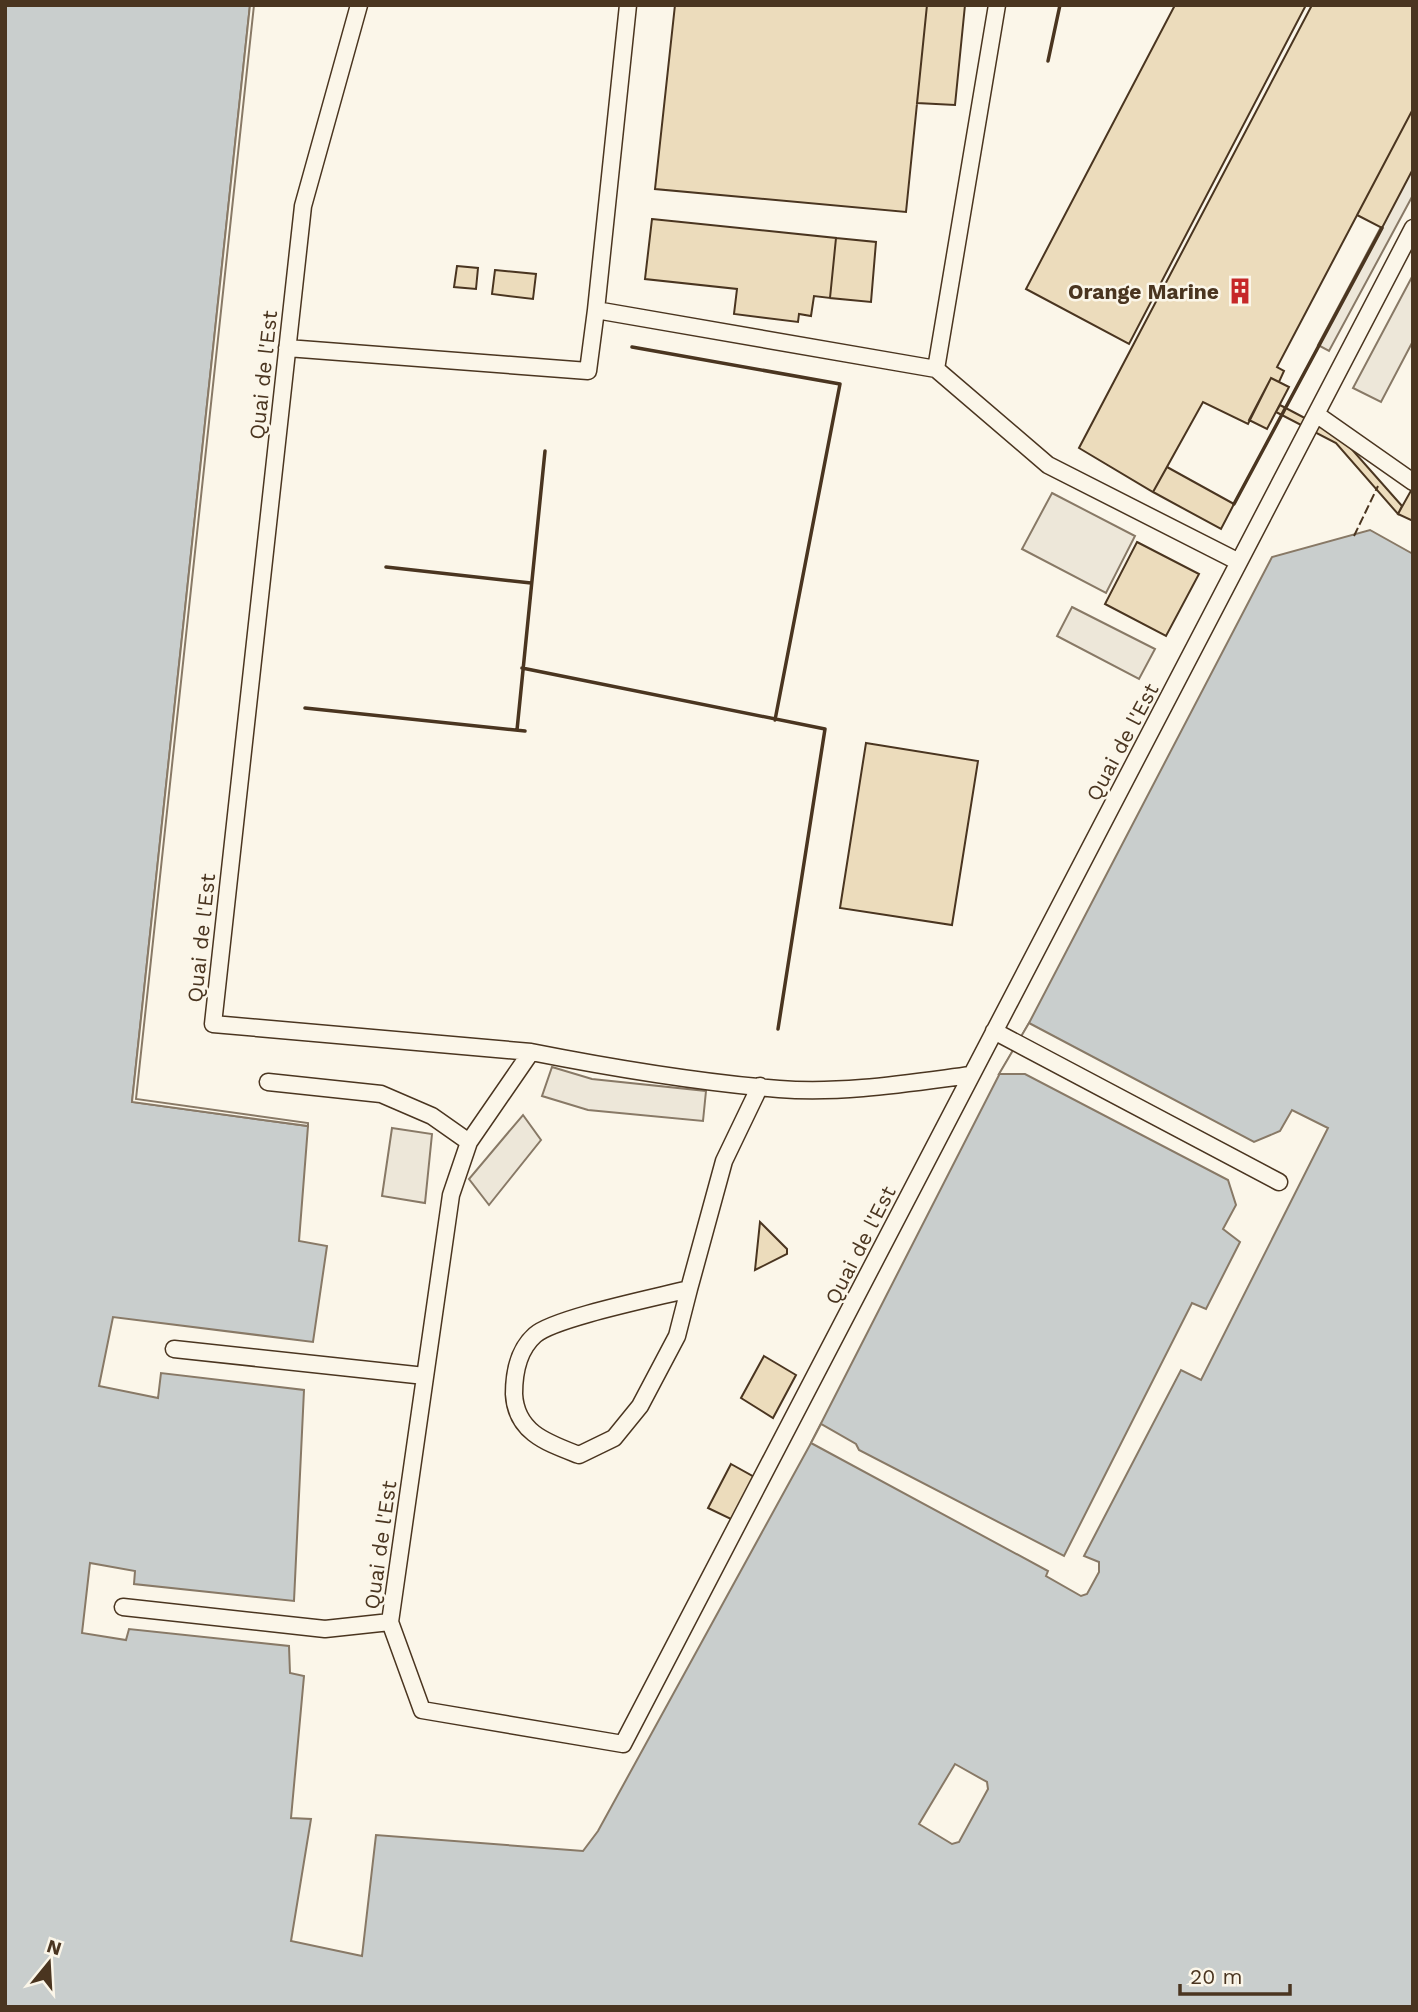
<svg xmlns="http://www.w3.org/2000/svg" width="1418" height="2012" font-family="'Work Sans',sans-serif">
	<style>
		.parking { fill: #ede7d9; stroke: #887966; stroke-width: 2 }
		.water { fill: #c9cecd; stroke: #887966; stroke-width: 2 }
		.pier { fill: #fbf6e9; stroke: #887966; stroke-width: 2 }
		.building { fill: #ecdcbc; stroke: #4a3520; stroke-width: 2 }
		.lines { fill: none; stroke-linecap: round; stroke-linejoin: round }
		.lane-casing { stroke: #4a3520; stroke-width: 19 }
		.lane { stroke: #fbf6e9; stroke-width: 16 }
		.fence { stroke: #4a3520; stroke-width: 2; stroke-dasharray: 9 3.5; stroke-linecap: butt }
		.wall { stroke: #4a3520; stroke-width: 3.5 }
		.labels { text-anchor: middle; dominant-baseline: central; stroke-width: 5; stroke-linejoin: round; paint-order: stroke }
		.poi-label { font-size: 21px; font-weight: bold; fill: #4a3520; stroke: #fbf6e9; text-anchor: end }
		.street-label { font-size: 21px; fill: #4a3520; stroke: #fbf6e9 }
	</style>
	<rect width="100%" height="100%" fill="#fbf6e9"/>
	<path class="parking" d="M1413,167V195L1329,351L1318,345Z
		M1413,275V341L1381,402L1353,388Z
		M1052,493L1135,536L1106,593L1022,549Z
		M1072,607L1155,649L1139,679L1057,636Z
		M552,1067L592,1079L706,1091L703,1121L588,1110L542,1096Z
		M523,1115L541,1140L489,1205L469,1179Z
		M392,1128L432,1134L425,1203L382,1196Z"/>
	<path class="water" d="M5,5H250L132,1102L308,1126L299,1241L327,1246L313,1342L113,1317L99,1386L158,1398L161,1373L304,1390L294,1601L134,1584L135,1571L90,1563L82,1633L126,1640L129,1629L289,1646L290,1673L304,1676L291,1818L311,1819L291,1941L362,1956L376,1835L583,1851L598,1831L811,1443L999,1075L1029,1023L1272,557L1370,530L1413,554V2007H5Z"/>
	<path class="pier" d="M250,5H254L136,1099L308,1123V1126L132,1102Z
		M1029,1023L1254,1142L1280,1131L1292,1110L1328,1128L1201,1380L1181,1370L1084,1556L1099,1562V1572L1087,1594L1081,1596L1046,1576L1048,1571L811,1443L821,1424L856,1444L859,1450L1064,1556L1192,1303L1206,1309L1240,1242L1223,1229L1236,1205L1228,1180L1025,1074H999Z
		M955,1764L987,1782L988,1789L959,1842L952,1844L919,1824Z"/>
	<path class="building" d="M675,5H927L906,212L655,189Z
		M927,5H965L955,105L917,103Z
		M1175,5H1306L1129,344L1026,289Z
		M1312,5H1413V109L1277,367L1284,371L1279,382L1271,378L1248,424L1203,402L1153,492L1079,448Z
		M1413,109V169L1382,228L1357,215Z
		M652,219L836,238L830,298L814,296L811,316L799,314L798,322L734,314L737,289L645,279Z
		M836,238L876,242L871,302L830,298Z
		M457,266L478,268L476,289L454,287Z
		M495,270L536,274L533,299L492,294Z
		M1271,378L1289,387L1267,429L1249,420Z
		M1280,405L1341,437L1402,506L1398,514L1336,443L1276,412Z
		M1167,467L1234,504L1221,529L1153,492Z
		M1413,487V521L1398,514Z
		M1137,542L1199,574L1166,636L1105,604Z
		M866,743L978,761L952,925L840,908Z
		M760,1222L787,1249V1254L755,1270Z
		M764,1356L796,1375L773,1418L741,1398Z
		M731,1464L756,1478L735,1521L708,1508Z"/>
	<g class="lines">
		<g class="lane-casing">
			<path id="lane" d="M359,5L303,206L213,1024L531,1052L469,1142L451,1195L390,1622L422,1710L623,1744L1413,228
				M596,310L628,5
				M287,348L588,371L596,310L936,369L997,5
				M936,369L1048,465L1239,562
				M1316,414L1413,482
				M994,1031L1279,1182
				M531,1052C612,1068 696,1082 779,1089C843,1094 909,1083 971,1075
				M268,1082L381,1094L432,1116L469,1142
				M689,1289L677,1336L640,1406L614,1438L579,1455C548,1443 516,1433 514,1394C514,1375 518,1350 535,1335C554,1318 658,1297 689,1289L724,1161L760,1086
				M174,1349L425,1376
				M123,1607L325,1629L390,1622"/>
		</g>
		<use href="#lane" class="lane"/>
		<path class="fence" d="M1354,536L1378,486"/>
		<path class="wall" d="M1048,61L1060,5
			M632,347L840,384L775,720
			M1234,504L1382,228
			M386,567L531,583
			M522,668L825,729L778,1029
			M305,708L525,731
			M517,730L545,451"/>
	</g>
	<defs>
		<g id="building-bare" transform="scale(2.1)"><path d="M-4-6H4V6H1V3H-1V6H-4ZM-2.5-4.3h1.7v1.8h-1.7ZM.8-4.3h1.7v1.8H.8ZM-2.5-1h1.7V.8h-1.7ZM.8-1h1.7V.8H.8Z" fill="#c62828" stroke="#fbf6e9" stroke-width="2.5" paint-order="stroke"/></g>
	</defs>
	<g fill-rule="evenodd">
		<use href="#building-bare" x="1240" y="291"/>
	</g>
	<g class="labels">
		<g class="poi-label">
			<text x="1219" y="291">Orange Marine</text>
		</g>
		<g class="street-label">
			<text transform="translate(263 375) rotate(-84)">Quai de l'Est</text>
			<text transform="translate(1122 742) rotate(-62)">Quai de l'Est</text>
			<text transform="translate(201 938) rotate(-84)">Quai de l'Est</text>
			<text transform="translate(860 1245) rotate(-63)">Quai de l'Est</text>
			<text transform="translate(380 1545) rotate(-82)">Quai de l'Est</text>
		</g>
	</g>
	<rect width="1418" height="2012" fill="none" stroke="#4a3520" stroke-width="14"/>
	<g transform="translate(49 1963) rotate(18)" stroke="#fbf6e9" stroke-width="5" paint-order="stroke">
	<path d="M0-5L12 26L0 18L-12 26Z" fill="#4a3520"/>
	<text y="-10" font-size="19" font-weight="bold" text-anchor="middle" fill="#4a3520">N</text>
	</g>
	<path d="M1180 1984v10h110v-10" fill="none" stroke="#4a3520" stroke-width="3.5"/>
	<text x="1190" y="1984" font-size="21" fill="#4a3520" stroke="#fbf6e9" stroke-width="5" paint-order="stroke">20 m</text>
</svg>
